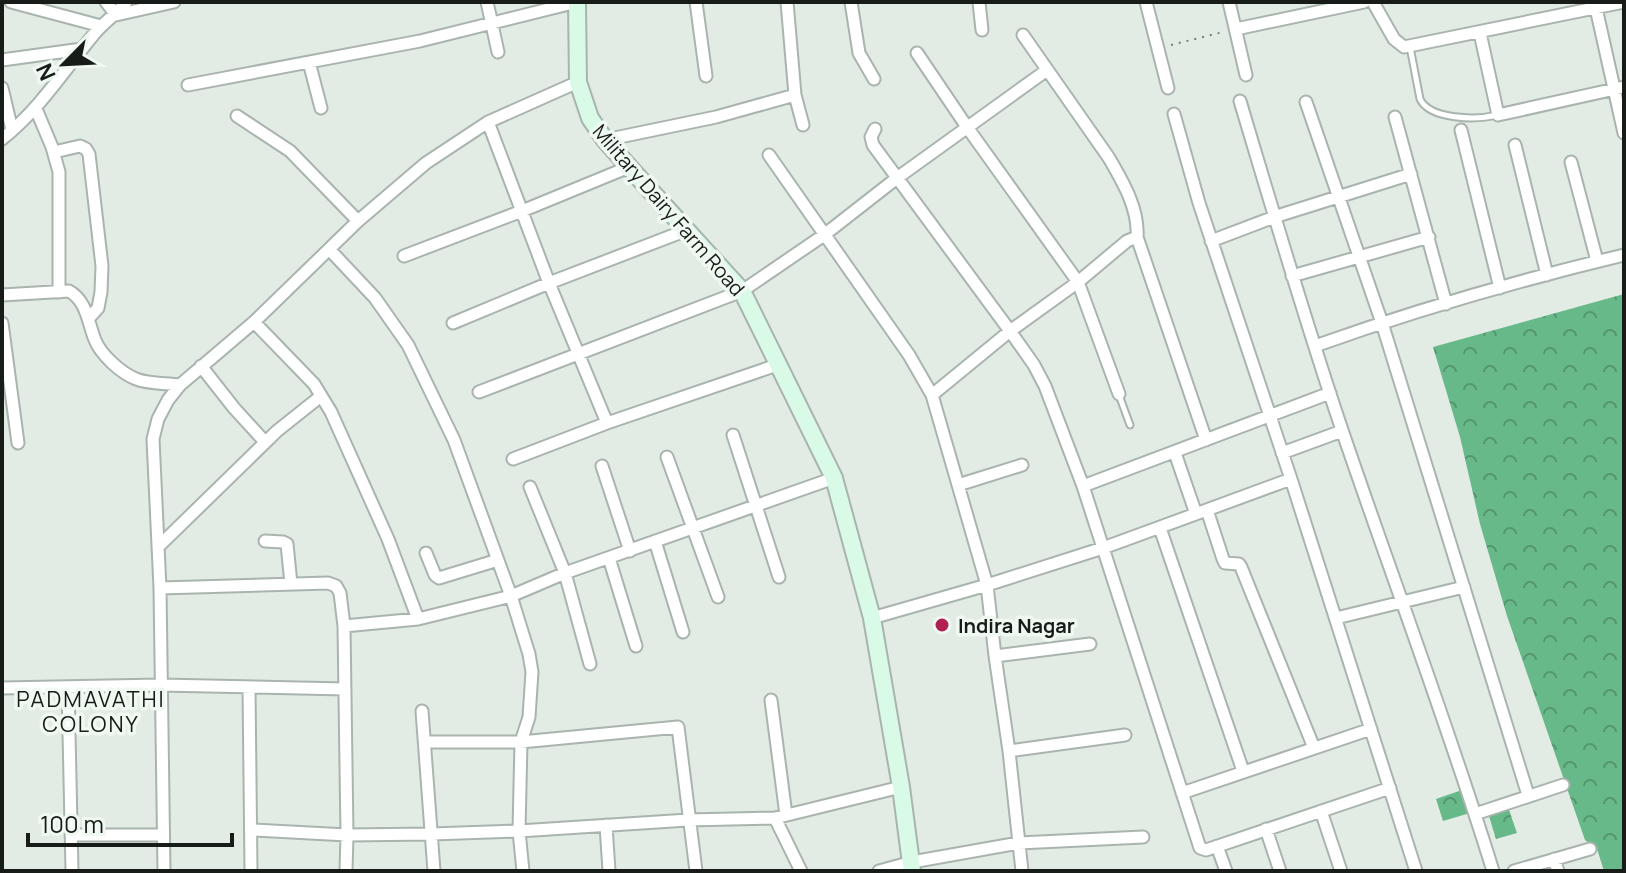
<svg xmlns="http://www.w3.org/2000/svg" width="1626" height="873" font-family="Manrope,sans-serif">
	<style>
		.forest { fill: url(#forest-crowns) }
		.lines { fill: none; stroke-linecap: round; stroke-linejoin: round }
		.service-casing { stroke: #aab4ae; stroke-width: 9 }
		.minor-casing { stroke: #aab4ae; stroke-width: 15 }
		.secondary-casing { stroke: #aab4ae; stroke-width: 20 }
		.path { stroke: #767d78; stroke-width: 2; stroke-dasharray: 2 6; stroke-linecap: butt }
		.service { stroke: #fff; stroke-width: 5 }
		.minor { stroke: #fff; stroke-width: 11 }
		.secondary { stroke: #d8fae7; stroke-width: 16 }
		.poi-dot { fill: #b12053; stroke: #eff9f2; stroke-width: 3 }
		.labels { text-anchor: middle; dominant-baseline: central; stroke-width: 7; stroke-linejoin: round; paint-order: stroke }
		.street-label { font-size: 20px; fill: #181c19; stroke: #eff9f2 }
		.poi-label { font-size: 20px; font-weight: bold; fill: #181c19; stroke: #eff9f2; text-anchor: start }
		.neighbourhood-label { font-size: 22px; letter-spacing: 2px; fill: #181c19; stroke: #eff9f2 }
	</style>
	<defs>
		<pattern id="forest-crowns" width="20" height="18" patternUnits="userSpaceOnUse" patternTransform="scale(2)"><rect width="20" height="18" fill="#67b989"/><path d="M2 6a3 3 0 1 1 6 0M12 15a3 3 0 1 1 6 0" fill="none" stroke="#54966f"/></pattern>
	</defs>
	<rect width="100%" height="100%" fill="#e2ece5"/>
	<path class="forest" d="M1624,294V871H1604L1597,849L1585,840L1507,616L1480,524L1460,437L1433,347Z
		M1462,790L1470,813L1443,821L1436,799Z
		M1508,807L1517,833L1496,839L1488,813Z"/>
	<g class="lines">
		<g class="service-casing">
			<path id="service" d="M1410,47L1420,99C1430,120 1477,120 1497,115
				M1119,395L1130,425"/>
		</g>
		<g class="minor-casing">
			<path id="minor" d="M11,2L101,26
				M106,2L116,15L174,2
				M487,2L498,52
				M696,2L706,76
				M787,2L795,95L803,125
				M851,2L859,53L874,79
				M979,2L982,30
				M1146,2L1168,88
				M1229,2L1246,75
				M1373,2L1394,39L1404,47L1624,2
				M1596,8L1624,133
				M1236,29L1364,2
				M1480,33L1498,115L1624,87
				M1023,35L1109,158C1123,182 1139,209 1137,237
				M917,53L967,127L1078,282L1119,394
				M2,60L82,49
				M309,62L321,108
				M188,85L420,41L577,2
				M2,88L12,130
				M1240,101C1273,211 1305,321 1342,430C1392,577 1447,722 1493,871
				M1306,102L1382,323L1528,795
				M36,109L52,147L59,172V292
				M1174,114L1199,203L1291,479L1416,871
				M237,116L290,151L358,221
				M1395,117L1446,304
				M488,122L549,283L607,423L780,364
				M875,129L871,137L873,145L1010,331L1034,365L1045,386L1083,486L1200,848L1206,850L1390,788
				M1461,130L1500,288
				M2,139C40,109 64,70 95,33C104,22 117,14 126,2
				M605,140L716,117L795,95
				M1515,145L1547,275
				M54,152L80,146L86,149L89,154L102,266L101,292L98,308L88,319
				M769,155L909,355L932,395L987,585L995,656L1009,751L1022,871
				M1571,162L1597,261
				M1211,241L1274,217L1411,174
				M329,249L375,298L408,345L454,440L511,596L529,654L532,672L529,717L521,742L519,831L523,871
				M404,256L522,211L629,167
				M1292,276L1429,237
				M2,295L69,291C87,301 88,323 95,340C101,355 121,373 136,379C148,384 166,383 180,385
				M254,322L314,384L331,412L388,539L418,619
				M2,323L18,443
				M453,323L549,283L687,230
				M1315,346C1416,310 1520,280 1624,255
				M201,366L234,408L265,442
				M479,392L742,291L824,235L897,178L1047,70
				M932,395L1010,331L1078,282L1127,241L1137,237L1206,440
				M733,435L779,577
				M1175,453L1196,514
				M1282,453L1342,431
				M667,457L718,597
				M513,459L607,423
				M602,466L630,551
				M958,485L1022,465
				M1083,486L1330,393
				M530,487L565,573L590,664
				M1207,510L1223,559L1225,563L1239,564L1241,567L1314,748
				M1160,528L1243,771
				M265,541L283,542L287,544L291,584
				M655,541L683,632
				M158,547L277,431L321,396
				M426,553L435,575L439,578L498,560
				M609,558L636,646
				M160,588L328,583L336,586L340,593L344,626L347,835L346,871
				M872,618L987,585L1103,548L1291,479
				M1336,618L1464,587
				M344,626L418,619L511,596L565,573L834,478
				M995,656L1090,644
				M68,687L72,871
				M249,687L251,871
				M2,688L161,685L345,689
				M771,700L786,815
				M422,711L434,871
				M425,742H521L678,727L696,871
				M1009,751L1125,735
				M1182,793L1371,729
				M1321,811L1341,871
				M1475,814L1563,785
				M775,818L801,871
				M606,825L609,871
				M1266,829L1280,871
				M252,830L347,835L432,834L519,831L688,820L775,818L901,787
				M72,835H163
				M1217,846L1226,871
				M1554,859L1558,871
				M164,871L160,588L153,439L158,419L168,400L180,385L254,322L358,221L426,163L488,122L578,82
				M879,871L912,862L1019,843L1143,837
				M1514,871L1590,849"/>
		</g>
		<g class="secondary-casing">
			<path id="secondary" d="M577,2L578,82L590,118L605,140L629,167L742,291L834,478L872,618L901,787L912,871"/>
		</g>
		<path class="path" d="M1171,45L1223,32"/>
		<use href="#service" class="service"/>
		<use href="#minor" class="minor"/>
		<use href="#secondary" class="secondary"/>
	</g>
	<circle class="poi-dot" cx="942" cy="625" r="8"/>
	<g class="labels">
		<g class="street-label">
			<text transform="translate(669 210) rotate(49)">Military Dairy Farm Road</text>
		</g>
		<g class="poi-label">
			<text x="958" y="625">Indira Nagar</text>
		</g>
		<g class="neighbourhood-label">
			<text x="91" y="699">PADMAVATHI<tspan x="91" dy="25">COLONY</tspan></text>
		</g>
	</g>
	<rect width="1626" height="873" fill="none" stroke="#181c19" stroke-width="8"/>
	<g transform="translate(64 64) rotate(246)" stroke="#eff9f2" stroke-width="6" paint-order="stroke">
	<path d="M0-6L14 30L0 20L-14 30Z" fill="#181c19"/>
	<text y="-12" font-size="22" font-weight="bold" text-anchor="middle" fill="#181c19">N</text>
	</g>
	<path d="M28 833v12h204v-12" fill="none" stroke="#181c19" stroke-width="4"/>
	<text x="40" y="833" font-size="24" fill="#181c19" stroke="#eff9f2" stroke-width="6" paint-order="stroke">100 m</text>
</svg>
